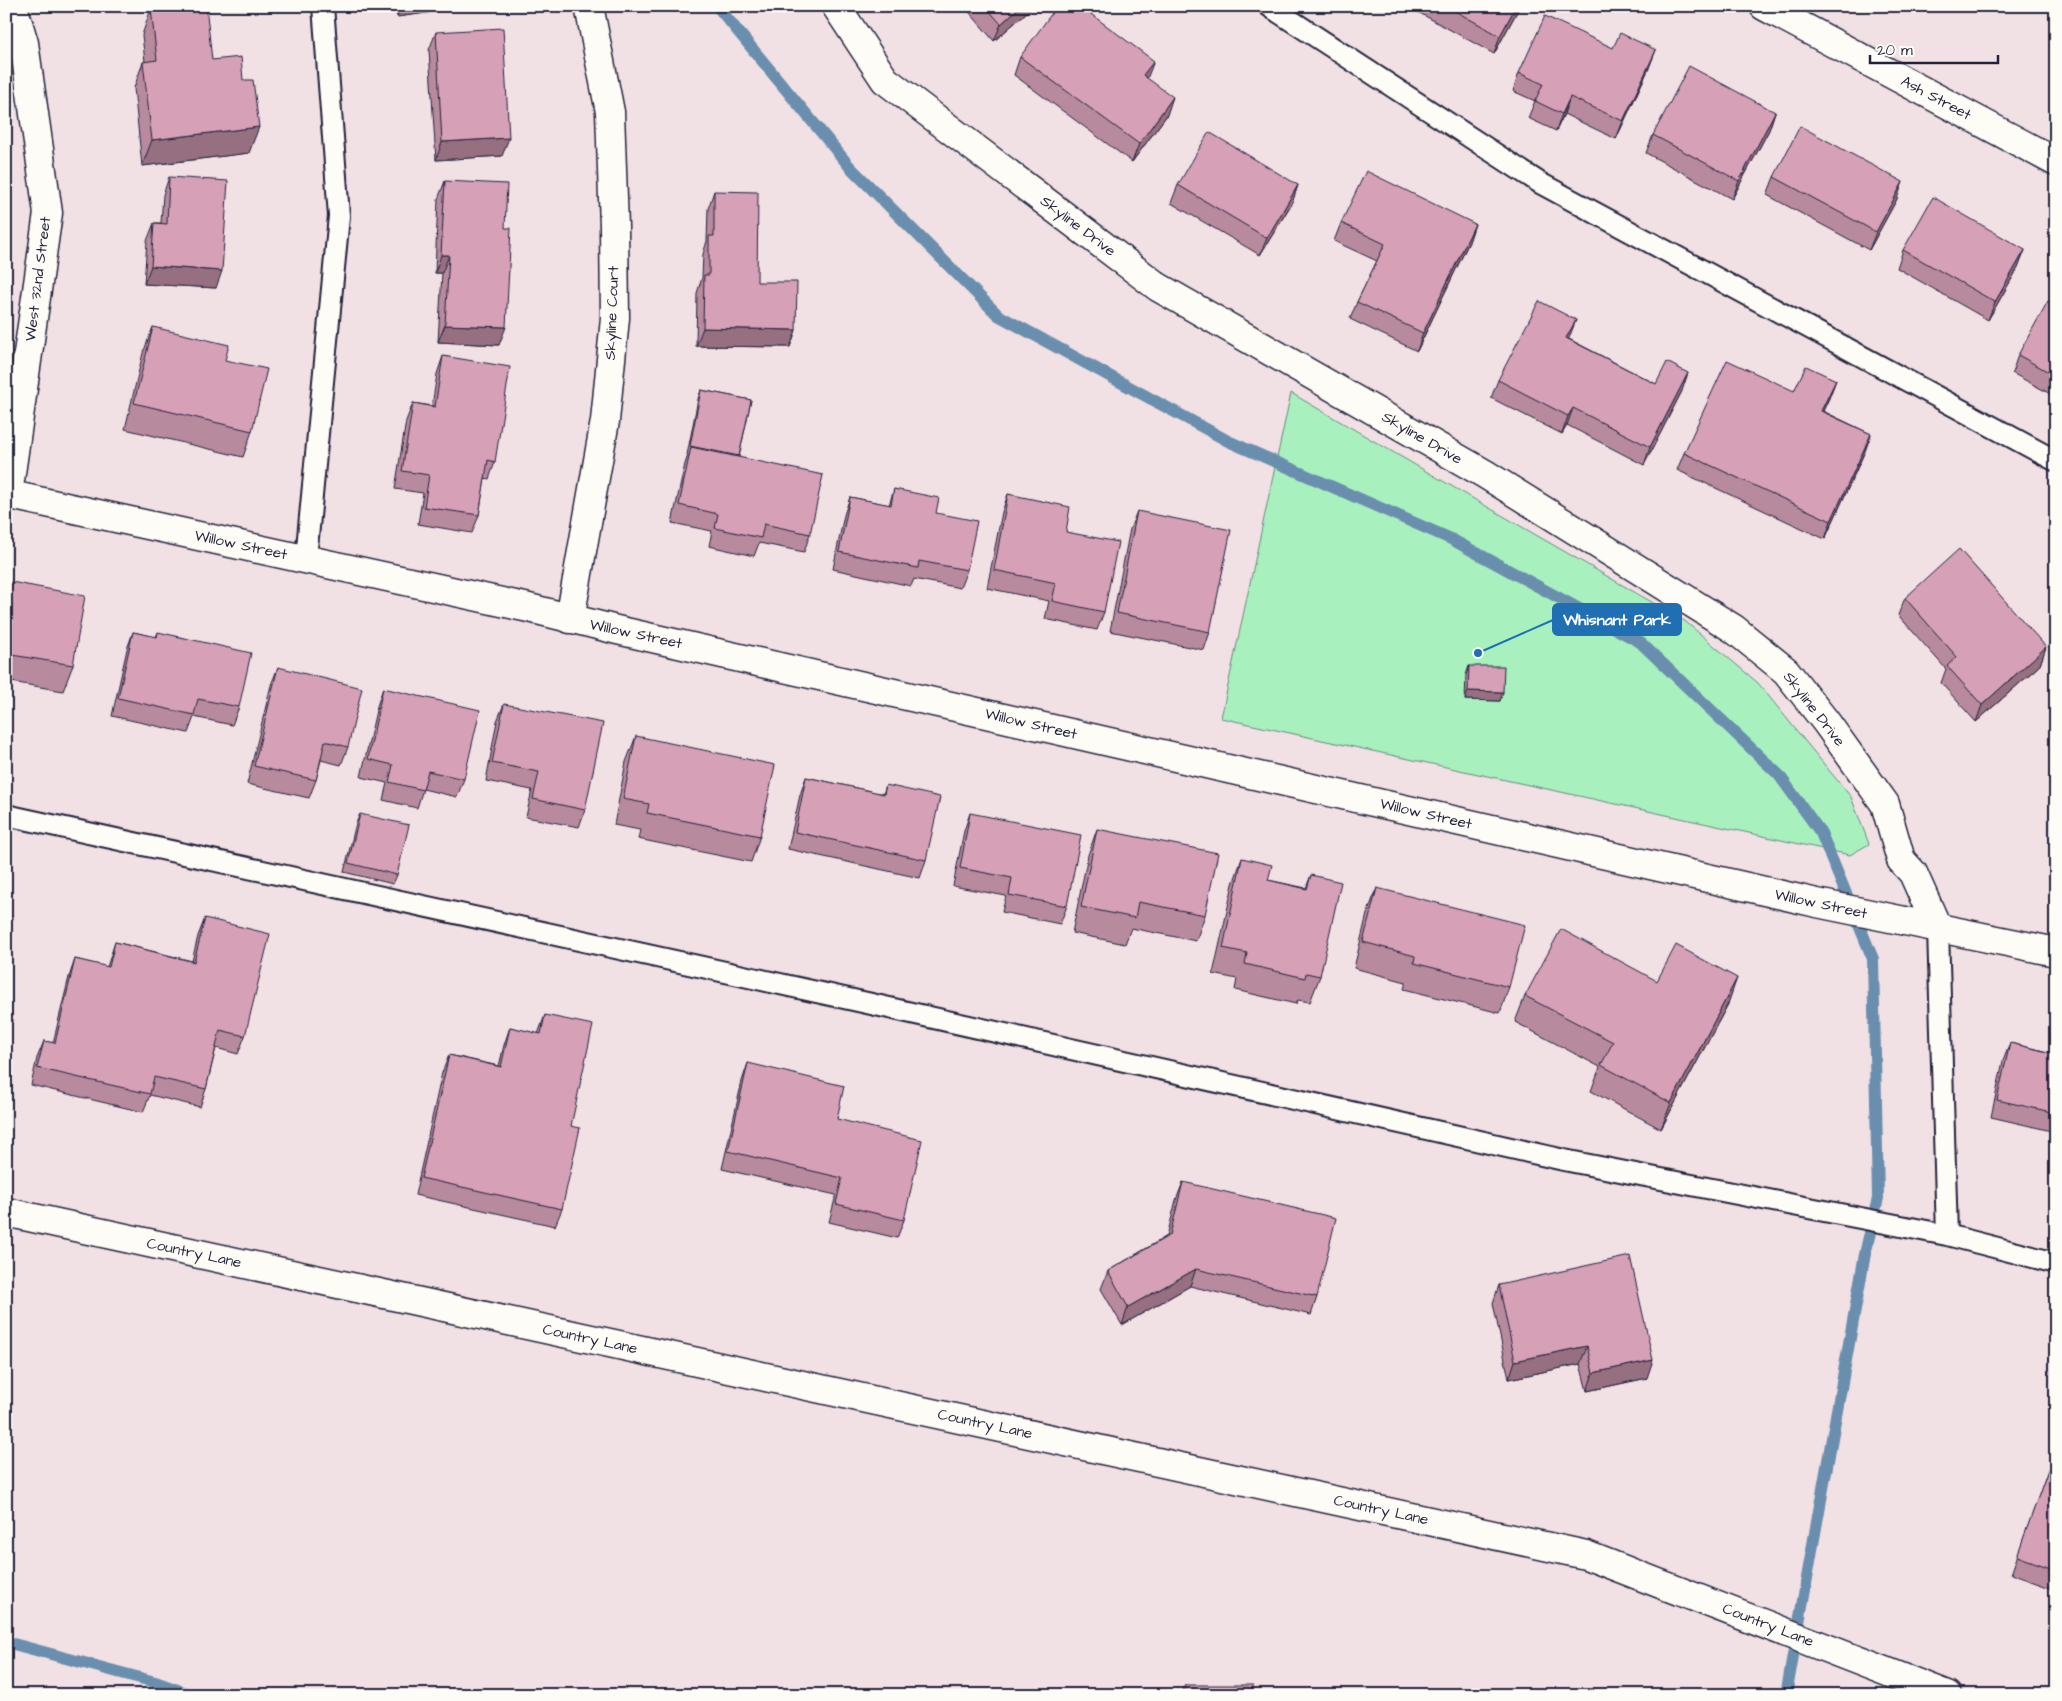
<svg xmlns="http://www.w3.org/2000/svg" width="2062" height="1701" font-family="'Architects Daughter',sans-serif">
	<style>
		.green { fill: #a8f1bf; stroke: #658a7d }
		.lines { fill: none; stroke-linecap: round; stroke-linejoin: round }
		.stream { stroke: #6a8fae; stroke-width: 12 }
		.lane-casing { stroke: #22223b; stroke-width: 24 }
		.street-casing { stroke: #22223b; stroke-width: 31 }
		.lane { stroke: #fdfcf7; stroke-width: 20 }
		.street { stroke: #fdfcf7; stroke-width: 28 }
		.wall { fill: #b88a9d; stroke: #22223b }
		.shaded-wall { fill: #967080; stroke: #22223b }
		.building { fill: #d6a0b7; stroke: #22223b }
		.labels { text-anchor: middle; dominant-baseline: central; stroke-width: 4; stroke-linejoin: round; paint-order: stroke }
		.street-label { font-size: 15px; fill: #22223b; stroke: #fdfcf7 }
		.leader { fill: none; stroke: #1f6fb2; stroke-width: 2 }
		.callout-dot { fill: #1f6fb2; stroke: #fdfcf7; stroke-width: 2 }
		.callout { fill: #1f6fb2; stroke: #1f6fb2; stroke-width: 2 }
		.callout-label { font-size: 16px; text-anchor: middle; font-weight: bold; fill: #fff }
	</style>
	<rect width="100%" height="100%" fill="#f1e0e4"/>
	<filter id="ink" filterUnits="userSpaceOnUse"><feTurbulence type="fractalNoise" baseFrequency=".02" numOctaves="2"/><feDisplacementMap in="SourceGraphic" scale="10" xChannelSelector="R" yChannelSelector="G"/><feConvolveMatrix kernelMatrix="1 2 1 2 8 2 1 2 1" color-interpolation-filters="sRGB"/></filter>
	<g filter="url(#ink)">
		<path class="green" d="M1291,393L1686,622L1758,683L1809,746L1851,797L1869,844L1850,855L1221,718Z"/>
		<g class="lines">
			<path class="stream" d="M717,6L850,167L998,315L1228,441L1451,539L1640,642L1779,775L1821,833L1873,959L1878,1198L1865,1254L1786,1695
				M6,1642L155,1682L191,1695"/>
			<g class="lane-casing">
				<path id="lane" d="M1269,6L1540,183L2056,461
					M306,558L339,216L323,6
					M6,815L867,1003L1564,1160L1947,1235L2056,1263
					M1938,929L1947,1235"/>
			</g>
			<g class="street-casing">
				<path id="street" d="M836,6L885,80L1158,287L1485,474L1734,629L1786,671L1826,722L1885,804L1901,860L1913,873L1938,929
					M1764,6L2056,162
					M6,494L529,608L617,630L1817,903L2056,952
					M8,494L48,213L24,43L13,6
					M570,619L605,421L615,318L614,227L610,112L589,6
					M6,1212L1586,1555L1947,1695"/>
			</g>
			<use href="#lane" class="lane"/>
			<use href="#street" class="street"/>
		</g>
		<path class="wall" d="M396,6H476L397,17Z
			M964,6H1034L994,41Z
			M1407,6H1520L1494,54Z
			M151,9L212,60L249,153L142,166L134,88L143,62H145L142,35Z
			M436,32L502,156L436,160L429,50Z
			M1020,57L1167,115L1132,162L1014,75Z
			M1649,68L1616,139L1564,114L1556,131L1528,118L1535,101L1513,91L1519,73Z
			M1775,112L1769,130L1732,199L1646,153L1653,135Z
			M169,177L216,288L144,284L147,241L154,223H161L163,195Z
			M1774,177L1897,199L1869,250L1767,195Z
			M445,181L499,345L438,342L442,273H435L438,199Z
			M1178,185H1298L1292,203L1260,255L1171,203Z
			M714,191L757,282L796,330L790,347L696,346L697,293L702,278L703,254L707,241L708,209Z
			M1341,223L1475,224L1469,242L1417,351L1350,319L1357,302L1377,261L1334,241Z
			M1903,250H2025L2018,268L1988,320L1897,268Z
			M2056,306V397L2012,373L2018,355Z
			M153,327L225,360L252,431L243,457L125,429L143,353Z
			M1569,339L1656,384L1682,391L1644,465L1567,425L1562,434L1491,398L1498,380Z
			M443,356L495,462L489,479L485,478L479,515L472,533L418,524L423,493L395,489L406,421L413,403L432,406L437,374Z
			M1836,380L1829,398L1823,411L1871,434L1865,451L1825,539L1677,470L1684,453L1794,391Z
			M701,390L751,400L739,457L810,534L804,552L759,543L754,556L709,546L712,531L672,523L685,464L688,455H687L698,399Z
			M894,489L936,513L967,570L960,588L914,579L911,586L833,569L844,515L850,497L889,505Z
			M1008,494L1066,532L1104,612L1097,630L1045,619L1049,601L987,588L1002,512Z
			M1137,511L1210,632L1204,650L1110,631L1130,529Z
			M6,581L73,665L63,691L6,681Z
			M1905,598L2046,647L2040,665L1976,722L1941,683L1946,669L1898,615Z
			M133,632L156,637L158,632L239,707L232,725L194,717L188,733L112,716L127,649Z
			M1469,666L1503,692L1500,701L1465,700L1466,675Z
			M278,667L348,747L341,765L321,760L316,780L309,798L247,784L271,685Z
			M383,688L464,779L457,797L423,789L417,808L383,800L387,783L361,777L377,706Z
			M504,704L585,810L579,827L526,817L532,790L486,781L497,721Z
			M636,736L760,836L751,862L638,839L640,830L614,825L626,762Z
			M806,777L883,794L886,785L926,860L920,878L788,849L800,795Z
			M970,813L1067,906L1060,924L1002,912L1006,896L953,886L964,831Z
			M360,814L397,875L393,884L344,872L356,823Z
			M1097,829L1205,915L1196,941L1131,928L1125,944L1072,933L1088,855Z
			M1242,858L1268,880L1306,888L1311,875L1320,976L1310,1002L1298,1000L1296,1004L1235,990L1237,979L1213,974L1233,884Z
			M1377,888L1509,987L1500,1013L1404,989L1406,982L1354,968L1367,914Z
			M205,918L245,1036L238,1054L216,1048L206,1089L200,1107L150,1095L143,1112L31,1085L37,1058L44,1041L53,1043L69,977L75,959L107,967L115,942L192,961L198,936Z
			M1657,981L1728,1004L1661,1129L1591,1091L1600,1067L1515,1022L1525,996Z
			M545,1015L571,1126L562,1209L555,1226L415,1195L442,1073L449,1055L499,1066L504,1045L510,1027L538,1034Z
			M2010,1043L2056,1054V1132L1991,1117L2003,1061Z
			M748,1063L837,1119L904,1220L897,1238L829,1222L836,1195L722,1169L742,1081Z
			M1183,1182L1317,1297L1311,1315L1190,1286L1122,1325L1101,1289L1108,1271L1167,1236L1176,1200Z
			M1499,1285L1647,1378L1587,1391L1580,1364L1509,1379L1493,1303Z
			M2049,1467L2056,1470V1590L2011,1574Z
			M1185,1685L1253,1692L1315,1695H1181Z"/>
		<path class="shaded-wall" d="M401,6H476L397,17Z
			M1021,6H1034L994,41L1001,24Z
			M1516,6H1520L1494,54L1500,36Z
			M1656,50L1649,68L1616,139L1623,121Z
			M1154,61L1147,79L1143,75Z
			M1173,97L1167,115L1132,162L1139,144Z
			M1570,97L1564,114L1556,131L1562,114Z
			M1775,112L1769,130L1732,199L1739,181Z
			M259,127L249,153L142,166L152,140Z
			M509,138L502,156L436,160L442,142Z
			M1903,182L1897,199L1869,250L1876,232Z
			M1298,185L1292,203L1260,255L1267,238Z
			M1475,224L1469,242L1417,351L1423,333Z
			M2025,250L2018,268L1988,320L1995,302Z
			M441,255H449L442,273H435Z
			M151,266L222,271L216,288L144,284Z
			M1576,320L1569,338L1560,356L1566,338Z
			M445,325L506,327L499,345L438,342Z
			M703,328L796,330L790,347L696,346Z
			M1688,373L1682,391L1644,465L1650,447Z
			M1836,380L1829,398L1815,428L1821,411Z
			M1573,408L1567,425L1562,434L1568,416Z
			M1871,434L1865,451L1825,539L1831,521Z
			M2046,647L2040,665L1976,722L1982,705Z
			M1468,691L1503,692L1500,701L1465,700Z
			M1737,978L1728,1004L1661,1129L1671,1103Z
			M1196,1269L1190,1286L1122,1325L1128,1307Z
			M1587,1346L1580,1364L1509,1379L1515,1361Z
			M1653,1360L1647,1378L1587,1391L1593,1373Z"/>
		<path class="building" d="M179,6H206L212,60L241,57L243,80H253L259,127L152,140L143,62L157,60L151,9Z
			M985,6H1021L1001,24Z
			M1057,6H1080L1154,61L1143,75L1173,97L1139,144L1020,57Z
			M1446,6H1516L1500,36Z
			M1545,16L1613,48L1620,33L1656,50L1623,121L1570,97L1562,114L1535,101L1543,84L1519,73Z
			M503,28L509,138L442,142L436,32Z
			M1689,66L1775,112L1739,181L1653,135Z
			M1800,126L1903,182L1876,232L1774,177Z
			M1209,132L1298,185L1267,238L1178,185Z
			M1366,171L1475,224L1423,333L1357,302L1385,244L1341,223Z
			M169,177L228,181L222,271L151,266L154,223L167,224Z
			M445,181L507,184L505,228H511L506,327L445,325L449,255H441Z
			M714,191L758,192L757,282H797L796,330L703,328L704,275H709V236H714Z
			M1933,197L2025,250L1995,302L1903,250Z
			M1539,301L1576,320L1566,338L1656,384L1667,362L1688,373L1650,447L1573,408L1568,416L1498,380Z
			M2048,301L2056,306V376L2018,355Z
			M153,327L229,345L225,360L267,369L252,431L134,403Z
			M443,356L510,367L495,462L488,460L479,515L424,507L429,475L402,471L413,403L435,407Z
			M1727,360L1794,391L1806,366L1836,380L1821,411L1871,434L1831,521L1684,453Z
			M701,390L751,400L739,456L690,446Z
			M691,447L823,475L810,534L764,524L761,538L715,528L718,514L679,505Z
			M894,489L939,498L936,513L977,521L967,570L919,561L918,568L839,552L850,497L891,505Z
			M1008,494L1070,507L1066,532L1118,542L1104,612L1052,601L1056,583L994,570Z
			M1137,511L1231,530L1210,632L1117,613Z
			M1959,549L2046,647L1982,705L1947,666L1957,657L1905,598Z
			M6,581L85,596L73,665L6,654Z
			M133,632L157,637L158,632L251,653L239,707L198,699L194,715L118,698Z
			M1469,666H1504L1503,692L1468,691Z
			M278,667L362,688L348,747L325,741L316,780L254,766Z
			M383,688L480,710L464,779L428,771L423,790L389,782L393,765L368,759Z
			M504,704L603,723L585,810L533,799L539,772L492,763Z
			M636,736L775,765L760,836L647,813L649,804L623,799Z
			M806,777L884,794L886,785L940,797L926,860L795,832Z
			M970,813L1081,835L1067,906L1009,895L1012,878L960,868Z
			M360,814L409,825L397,875L348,863Z
			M1097,829L1218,853L1205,915L1138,902L1135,918L1081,907Z
			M1242,858L1272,865L1268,880L1307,889L1311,875L1341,882L1320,976L1306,973L1305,978L1245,964L1247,953L1223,948Z
			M1377,888L1525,925L1509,987L1414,963L1415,956L1363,942Z
			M205,918L270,934L245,1036L220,1030L206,1089L154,1077L150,1094L37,1068L44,1041L55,1043L75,959L109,967L115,942L194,962Z
			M1561,929L1657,981L1676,945L1737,978L1671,1103L1601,1065L1613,1042L1525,996Z
			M545,1015L593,1025L571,1126L580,1128L562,1209L421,1178L449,1055L501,1067L510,1027L541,1034Z
			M2010,1043L2056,1054V1113L1997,1100Z
			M748,1063L844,1086L837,1119L922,1140L904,1220L836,1204L842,1178L728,1151Z
			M1183,1182L1336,1218L1317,1297L1196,1269L1128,1307L1108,1271L1170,1235Z
			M1630,1256L1653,1360L1593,1373L1587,1346L1515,1361L1499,1285Z
			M2049,1467L2056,1470V1570L2017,1556Z
			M1185,1685H1253V1692L1315,1693V1695H1185Z"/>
	</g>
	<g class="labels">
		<g class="street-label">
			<text transform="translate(1936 98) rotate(28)">Ash Street</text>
			<text transform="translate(1078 226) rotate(37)">Skyline Drive</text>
			<text transform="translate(38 279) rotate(-83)">West 32nd Street</text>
			<text transform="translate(612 313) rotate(-88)">Skyline Court</text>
			<text transform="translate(1422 438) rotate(30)">Skyline Drive</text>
			<text transform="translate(241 545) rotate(12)">Willow Street</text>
			<text transform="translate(636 634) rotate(12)">Willow Street</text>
			<text transform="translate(1814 709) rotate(52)">Skyline Drive</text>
			<text transform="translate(1031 724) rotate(13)">Willow Street</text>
			<text transform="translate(1426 814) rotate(13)">Willow Street</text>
			<text transform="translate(1821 904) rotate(12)">Willow Street</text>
			<text transform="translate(194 1253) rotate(12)">Country Lane</text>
			<text transform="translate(590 1339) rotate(12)">Country Lane</text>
			<text transform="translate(985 1424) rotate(12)">Country Lane</text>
			<text transform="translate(1381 1510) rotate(12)">Country Lane</text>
			<text transform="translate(1768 1625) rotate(21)">Country Lane</text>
		</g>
	</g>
	<path class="leader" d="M1478 653L1553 620"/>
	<circle class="callout-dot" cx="1478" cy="653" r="5"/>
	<rect class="callout" x="1553" y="604" width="128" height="31" rx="5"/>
	<g class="callout-label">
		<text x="1617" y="625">Whisnant Park</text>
	</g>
	<rect width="2062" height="1701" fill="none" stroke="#fdfcf7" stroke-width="25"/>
	<rect x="12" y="12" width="2037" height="1676" fill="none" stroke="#22223b" stroke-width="2" filter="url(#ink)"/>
	<path d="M1870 55v8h128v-8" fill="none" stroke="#22223b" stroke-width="2.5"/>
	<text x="1877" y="55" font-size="15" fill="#22223b" stroke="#fdfcf7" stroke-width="4" paint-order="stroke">20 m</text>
</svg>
